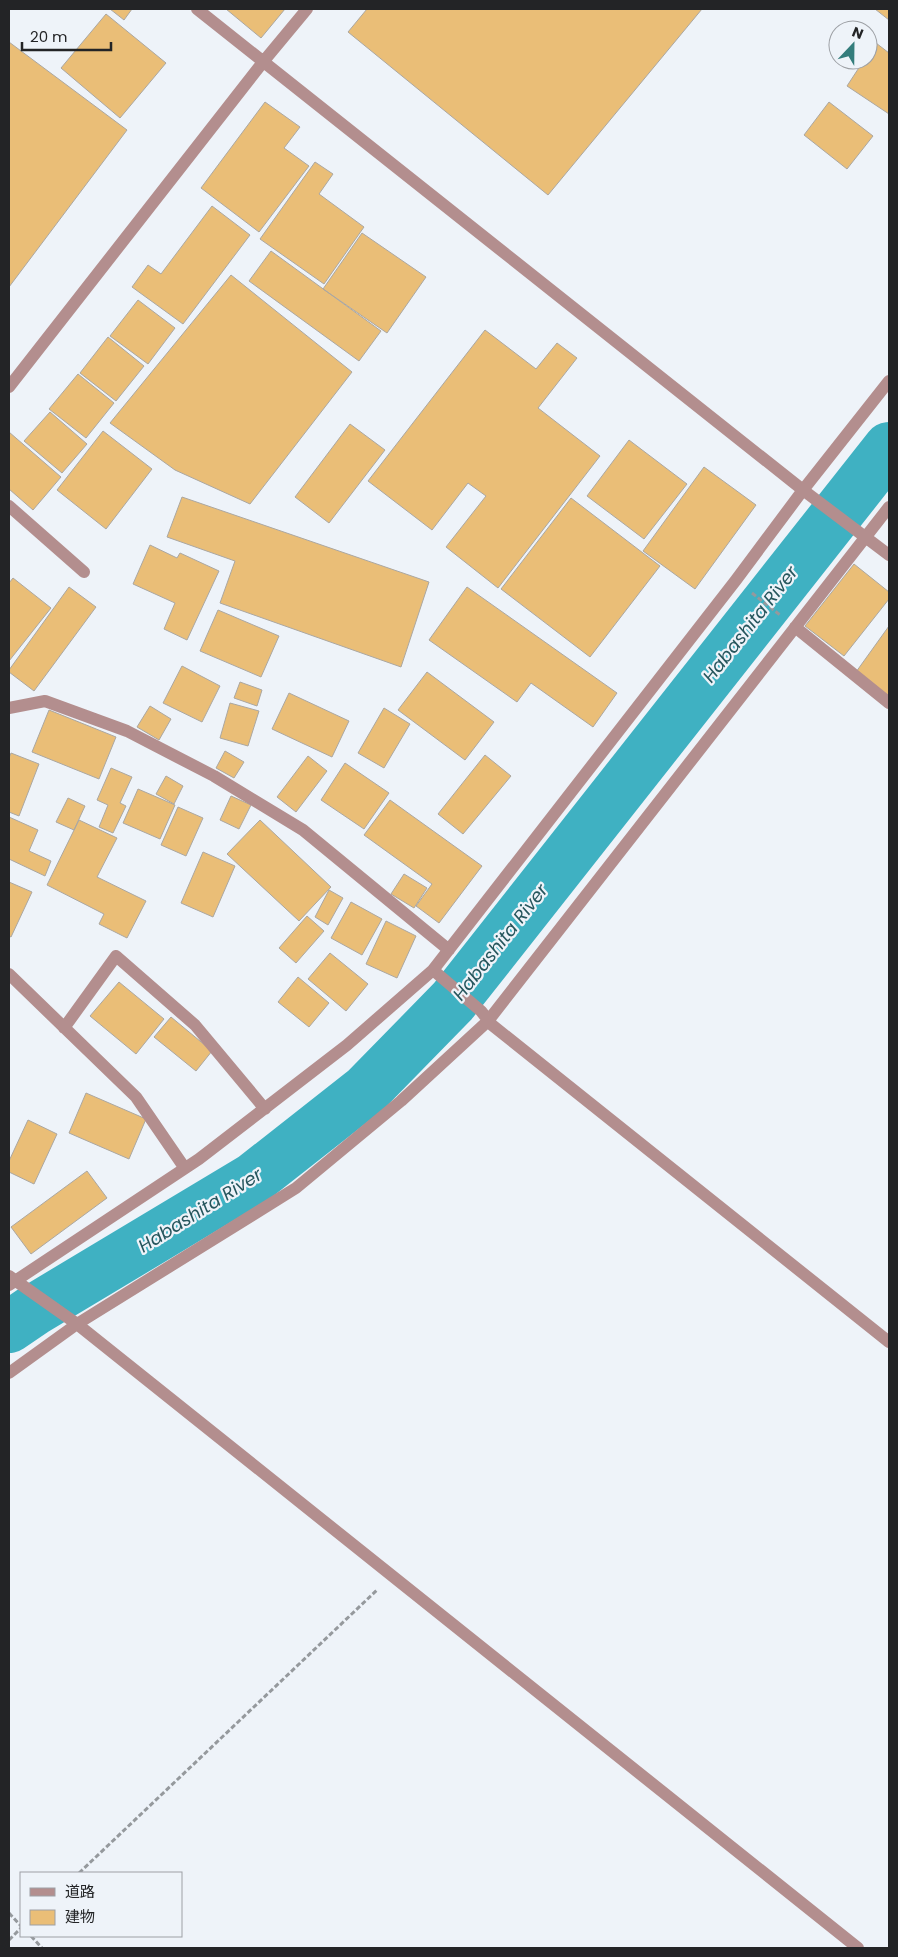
<svg xmlns="http://www.w3.org/2000/svg" width="898" height="1957" font-family="Poppins,'Noto Sans JP',sans-serif">
	<style>
		.lines { fill: none; stroke-linecap: round; stroke-linejoin: round }
		.river { stroke: #3fb1c2; stroke-width: 52 }
		.building { fill: #eabe77; stroke: #aba7a1 }
		.path { stroke: #95999d; stroke-width: 3; stroke-dasharray: 5 2.5; stroke-linecap: butt }
		.minor { stroke: #b38e8e; stroke-width: 12 }
		.labels { text-anchor: middle; dominant-baseline: central; stroke-width: 4.5; stroke-linejoin: round; paint-order: stroke }
		.water-label { font-size: 18px; font-style: italic; fill: #26565d; stroke: #eef3f9 }
	</style>
	<rect width="100%" height="100%" fill="#eef3f9"/>
	<g class="lines">
		<path class="river" d="M9,1327L34,1310L254,1178L366,1090L453,1001L889,448"/>
	</g>
	<path class="building" d="M110,9H132L124,20Z
		M226,9H285L261,38Z
		M367,9H702L548,195L348,32Z
		M875,9H889V20Z
		M106,14L166,63L120,118L61,68Z
		M9,42L127,130L9,287Z
		M876,43L889,53V114L847,86L864,60H868V55Z
		M265,102L300,127L284,148L309,166L259,232L201,188Z
		M829,102L873,136L847,169L804,135Z
		M315,162L333,174L319,194L364,227L324,284L260,239Z
		M212,206L250,235L183,324L132,287L148,265L161,274Z
		M362,233L426,277L387,333L323,289Z
		M271,251L381,331L359,361L249,281Z
		M231,275L352,372L250,504L175,470L110,423Z
		M138,300L175,328L148,364L110,336Z
		M485,330L536,369L557,343L577,358L538,408L600,456L498,588L446,547L486,496L468,483L432,530L368,481Z
		M108,337L144,366L116,401L80,373Z
		M78,374L114,403L86,438L49,409Z
		M50,412L87,444L62,473L24,441Z
		M350,424L385,450L329,523L295,497Z
		M103,431L152,469L106,529L57,490Z
		M9,432L61,477L33,510L9,489Z
		M629,440L687,484L644,539L587,496Z
		M704,467L756,505L695,589L643,551Z
		M182,497L429,582L401,667L220,603L235,561L167,537Z
		M571,498L660,566L590,657L501,589Z
		M150,545L177,558L180,553L219,571L187,640L164,629L175,603L133,584Z
		M854,564L889,592V599L844,656L805,626Z
		M13,578L51,608L9,661V583Z
		M69,587L96,607L34,691L9,672V670Z
		M467,587L617,693L593,727L531,683L517,702L429,640Z
		M218,610L279,636L261,677L200,651Z
		M889,626V696L856,672Z
		M182,666L220,686L202,722L163,703Z
		M427,672L494,722L465,760L398,710Z
		M240,682L262,690L257,706L234,698Z
		M289,693L349,721L332,757L272,729Z
		M230,703L259,711L248,746L220,738Z
		M150,706L171,719L159,740L137,727Z
		M384,708L410,724L384,768L358,753Z
		M49,710L116,737L99,779L32,752Z
		M225,751L244,762L234,778L216,768Z
		M11,753L39,764L19,816L9,812V758Z
		M485,755L511,776L463,834L438,814Z
		M308,756L327,771L296,812L277,797Z
		M345,763L389,793L364,829L321,800Z
		M111,768L132,777L120,803L126,806L113,833L99,827L108,805L97,800Z
		M166,776L183,786L174,804L156,794Z
		M138,789L175,805L160,839L123,823Z
		M231,796L251,805L239,829L220,820Z
		M68,798L85,806L74,830L56,822Z
		M390,800L482,866L439,923L416,906L432,884L364,835Z
		M178,807L203,818L186,856L161,845Z
		M9,817L38,830L29,851L51,861L45,876L9,859Z
		M79,820L117,838L97,877L146,901L127,938L99,924L104,914L47,885Z
		M260,820L331,887L299,921L227,854Z
		M203,852L235,866L213,917L181,903Z
		M404,874L427,888L414,908L391,894Z
		M9,882L32,892L11,937L9,936Z
		M329,890L343,898L328,925L315,917Z
		M351,902L382,919L362,955L331,938Z
		M307,916L324,931L296,963L279,948Z
		M386,921L416,936L397,978L366,964Z
		M330,953L368,984L346,1011L308,979Z
		M298,977L329,1003L309,1027L278,1002Z
		M119,982L164,1019L136,1054L90,1016Z
		M171,1017L212,1051L196,1071L154,1037Z
		M86,1093L146,1119L129,1159L69,1133Z
		M28,1120L57,1134L34,1184L9,1172V1161Z
		M87,1171L107,1198L31,1254L11,1227Z"/>
	<g class="lines">
		<path class="path" d="M752,593L780,615
			M79,1873L377,1590
			M9,1913L21,1926
			M31,1936L42,1948
			M9,1940L21,1928"/>
		<path class="minor" d="M197,9L803,490L889,555
			M9,387L263,62L307,9
			M9,506L84,572
			M795,627L889,703
			M9,708L45,701L127,731L214,776L303,830L449,950
			M433,970L481,1011L492,1025L889,1342
			M9,974L136,1097L184,1167
			M64,1028L116,956L195,1025L265,1109
			M9,1276L77,1324L858,1948
			M9,1285L199,1159L347,1045L433,970L736,580L803,490L889,381
			M9,1373L77,1324L296,1188L401,1101L488,1021L889,507"/>
	</g>
	<g class="labels">
		<g class="water-label">
			<text transform="translate(750 624) rotate(-52)">Habashita River</text>
			<text transform="translate(500 942) rotate(-52)">Habashita River</text>
			<text transform="translate(200 1210) rotate(-32)">Habashita River</text>
		</g>
	</g>
	<rect width="898" height="1957" fill="none" stroke="#232426" stroke-width="20"/>
	<rect x="20" y="1872" width="162" height="65" fill="#eef3f9" stroke="#9da0a5"/>
	<rect x="30" y="1888" width="25" height="8" fill="#b38e8e" stroke="#9da0a5"/>
	<text x="65" y="1897" font-size="15" fill="#232426">道路</text>
	<rect x="30" y="1910" width="25" height="15" fill="#eabe77" stroke="#9da0a5"/>
	<text x="65" y="1922" font-size="15" fill="#232426">建物</text>
	<g transform="translate(853 45) rotate(22)"><circle r="24" fill="#eef3f9" stroke="#9da0a5"/>
	<path d="M0-4L9 19L0 12L-9 19Z" fill="#347d7c"/>
	<text y="-8" font-size="14" font-weight="bold" text-anchor="middle" fill="#232426">N</text>
	</g>
	<path d="M22 42v8h89v-8" fill="none" stroke="#232426" stroke-width="2.5"/>
	<text x="30" y="42" font-size="15" fill="#232426" stroke="#eef3f9" stroke-width="4" paint-order="stroke">20 m</text>
</svg>
